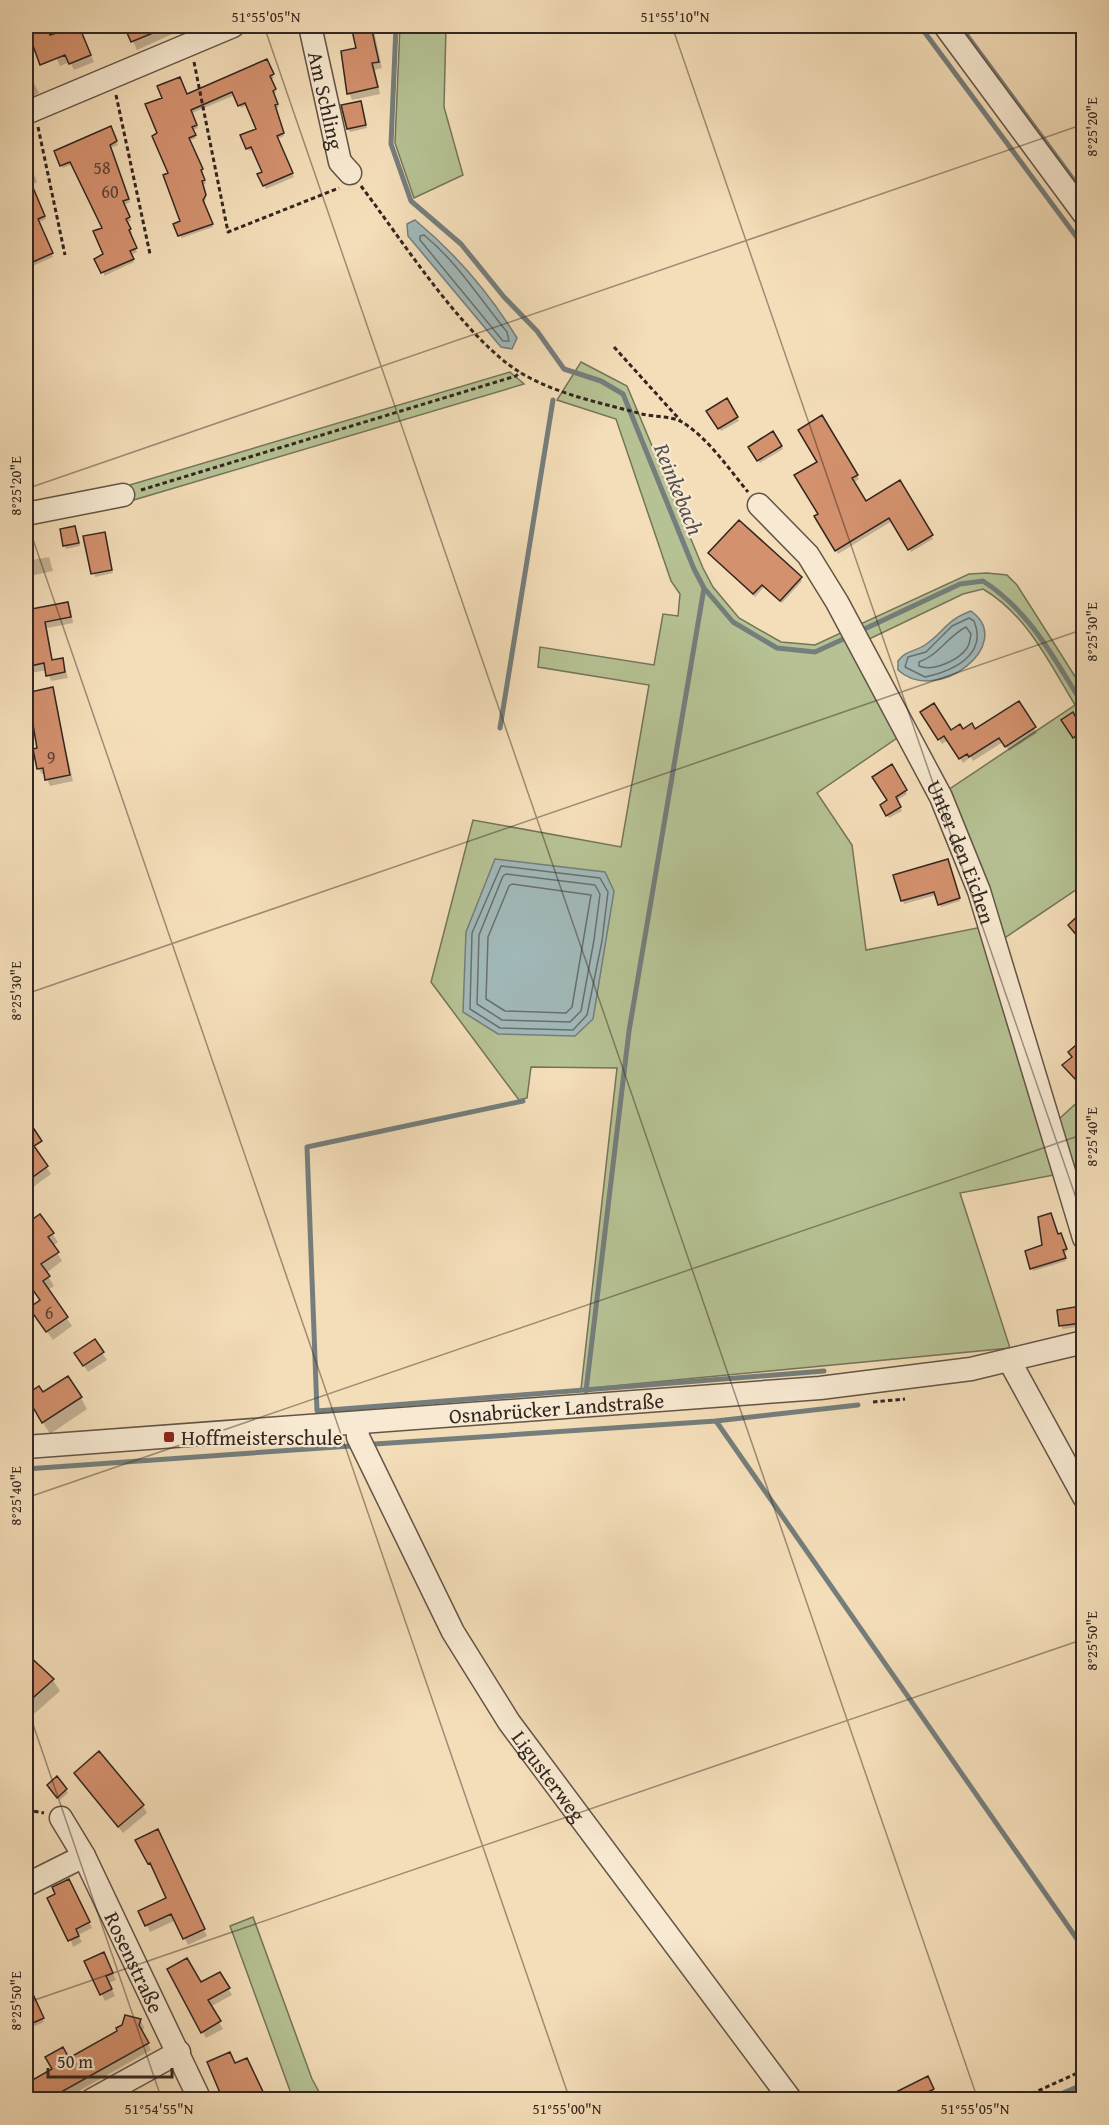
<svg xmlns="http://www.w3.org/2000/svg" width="1109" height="2125" font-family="'Gentium Book Plus',serif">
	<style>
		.green { fill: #b6c294; stroke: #74745a; stroke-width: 1.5 }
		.water { fill: #a1b9ba; stroke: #757e7c; stroke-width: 1.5 }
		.shadow { fill: #0003 }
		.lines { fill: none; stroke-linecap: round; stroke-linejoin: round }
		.shore { stroke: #6a706d; stroke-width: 1.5 }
		.stream { stroke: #757e7c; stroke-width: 5 }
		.building { fill: #d4916e; stroke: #332620; stroke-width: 1.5 }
		.minor-casing { stroke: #635446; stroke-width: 25 }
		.path { stroke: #332620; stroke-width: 3; stroke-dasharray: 4.5 3; stroke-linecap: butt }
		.minor { stroke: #f8ead2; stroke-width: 22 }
		.ticks { fill: none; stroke: #332620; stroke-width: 1.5; stroke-opacity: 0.45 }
		.poi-dot { fill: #8f2418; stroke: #f8ead2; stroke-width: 2 }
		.labels { text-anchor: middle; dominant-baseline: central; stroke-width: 4.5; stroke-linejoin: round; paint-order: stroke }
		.number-label { font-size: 18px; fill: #5b4134 }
		.street-label { font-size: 21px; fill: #332620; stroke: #f8ead2 }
		.poi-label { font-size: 21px; fill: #332620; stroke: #f8ead2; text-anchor: start }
		.water-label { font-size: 22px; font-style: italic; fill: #54524e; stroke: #f8ead2 }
		.neatline { fill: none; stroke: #332620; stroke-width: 2 }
		.ticks-label { font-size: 15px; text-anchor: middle; fill: #332620 }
	</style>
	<rect width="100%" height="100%" fill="#f4deb9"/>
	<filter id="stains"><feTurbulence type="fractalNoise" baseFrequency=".00333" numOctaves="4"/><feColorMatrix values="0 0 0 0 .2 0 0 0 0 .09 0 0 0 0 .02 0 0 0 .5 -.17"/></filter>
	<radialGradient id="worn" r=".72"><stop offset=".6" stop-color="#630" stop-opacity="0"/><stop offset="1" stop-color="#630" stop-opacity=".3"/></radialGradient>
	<path class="green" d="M400,26H446L444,107L463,175L414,198L395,143Z
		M581,362L627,386L703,568L713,587L739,618L781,642L815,645L845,631L900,736L817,793L852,845L866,950L982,927L1054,1175L960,1193L1010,1348L581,1389L617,1068L531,1067L527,1098L519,1100L431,982L473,820L621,847L649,685L538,667L540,647L654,665L663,614L678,616L680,594L671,581L616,419L557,400Z
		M510,372L524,384L127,502L123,487Z
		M987,573L1007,575L1017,585L1083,689V885L1003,939L945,792L1075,705C1049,662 1027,615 983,589L963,594L863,642L856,626L969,574Z
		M1083,1097V1207L1058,1120Z
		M253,1917L312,2079L323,2099H293L230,1926Z"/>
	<path class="water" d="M415,220C455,253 490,294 517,338L512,349L501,347L408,236L407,224Z
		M971,611C1017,644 937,706 898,670V661C906,650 915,652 925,645C944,632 946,620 971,611Z
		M495,859L605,872L614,891L593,1019L575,1036L498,1034L463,1012L466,932Z"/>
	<path class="shadow" d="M78,26L94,62L74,70L70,62L60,66L48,38Z
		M126,26H190L137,50Z
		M352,26H388V28L374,31L382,68L375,70L380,94L352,100L349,93L358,50Z
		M269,64L274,78L270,80L276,93L273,94L279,107L276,108L284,136L277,139L294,177L266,189L259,175L264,173L254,149L249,151L247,148L258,130L247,105L241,108L235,95L192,113L198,128L193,130L196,138L189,141L203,173L201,174L206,183L203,185L206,199L204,204L213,227L181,238L182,222L159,134L187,96Z
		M30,76L39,93L26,100V78Z
		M360,103L367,128L350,132L348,128Z
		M112,131L118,145L110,148L130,202L124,205L131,221L127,222L132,233L129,234L137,252L131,255L134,262L104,276V228L72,164L63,168L61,165Z
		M26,153L37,182L31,185L46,219L39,222L53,257L28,268L26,263Z
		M727,400L739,421L721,431L708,412Z
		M821,417L859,479L853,483L865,503L899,482L933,539L911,552L892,521L838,554L816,517L820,515Z
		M773,433L783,449L760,463L750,447Z
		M75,528L80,546L66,549L65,546Z
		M104,534L113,573L95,577L85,537Z
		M712,556L800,578L802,581L782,603L764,587L755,597Z
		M49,557L53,571L30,576L26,561Z
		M26,593L32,610L67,604L71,610L73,623L47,628L53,662L62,660L68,678L51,681L47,670L26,674Z
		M52,689L73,781L50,786L45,774H42L38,768L39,749L34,725L28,720L26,694Z
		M1018,703L1037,733L1009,751L1003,742L973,761L971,757L963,763L948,740L942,744L922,713L951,732L975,731Z
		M1073,714L1084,730V736L1076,740L1063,721Z
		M892,766L907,794L896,801L902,811L889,818L882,805L888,801Z
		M949,864L960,901L941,907L936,895L904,904L895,876Z
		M1084,913V944L1069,925Z
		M1084,1041V1085L1081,1087L1064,1065L1073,1058L1070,1053Z
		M28,1140L51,1174L29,1190L26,1185V1142Z
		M40,1216L58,1242L53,1246L62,1261L46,1273L54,1286L48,1290L72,1326L53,1340L30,1309L41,1301L29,1285L26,1287V1225Z
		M1058,1236L1062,1238L1067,1252L1064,1253L1066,1261L1033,1271L1032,1268L1044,1246Z
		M1079,1308L1083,1326L1063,1329L1061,1326Z
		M76,1353H102L107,1360L88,1372Z
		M38,1388L42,1394L81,1398L87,1409L50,1434L26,1396Z
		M26,1655L42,1673L53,1680L60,1691L26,1721Z
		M80,1780L143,1806L147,1813L123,1833Z
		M50,1789L66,1790L68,1793L60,1800Z
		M161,1838L207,1936L188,1945L176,1920L150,1932L147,1925L168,1899L137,1840Z
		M72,1887L92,1928L78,1935L82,1942L73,1947L57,1894Z
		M107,1961L116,1980L109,1983L115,1996L105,2001L86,1962Z
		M169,1969L200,1984L220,1974L232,1995L210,2007L223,2029L206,2038Z
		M26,1983L44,2022L26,2030Z
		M140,2020L144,2027L142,2033L151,2050L63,2100H26V2085Z
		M931,2085L937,2097L932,2100H896Z
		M169,2092L174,2100H150Z"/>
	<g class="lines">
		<path class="shore" d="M424,235C458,263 479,298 507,332L509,341H503L420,240V236Z
			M969,618L974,621C988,655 953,671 925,677L905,667L908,657L926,652L952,626Z
			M966,627L971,634C970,638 970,644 967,648C959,660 933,672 919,666V662C939,655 948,636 966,627Z
			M501,866L600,878L608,892L602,941L587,1015L573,1030L500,1028L470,1009L472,933Z
			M506,874L595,885L600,894L594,940L581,1011L570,1022L502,1020L477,1004L479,935L503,876Z
			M512,884L591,895L572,1007L566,1013L505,1011L486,999L488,937L509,886Z"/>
		<path class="stream" d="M396,26L391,144L411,201L461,244L504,297L537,331L564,369L601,381L623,394L694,569L704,588L733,622L777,648L815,652L850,636
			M920,26L1084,247
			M960,26L1084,194
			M858,632L960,584L983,581C1031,612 1054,659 1084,706
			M500,728L553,400
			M523,1101L307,1147L317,1411L824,1371
			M586,1391L629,1031L704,588
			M716,1421L1084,1949
			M375,1444L716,1421L858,1405
			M26,1469L351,1446L355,1449
			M1047,2100L1084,2084"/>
	</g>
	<path class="building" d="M26,26H46L50,35L79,26L91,55L69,64L65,55L40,65Z
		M124,26H170L131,42Z
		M351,26H371L379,62L372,63L378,87L347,94L341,51L356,48Z
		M267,59L274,74L270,76L276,89L273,91L278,104L275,105L284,133L277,136L293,173L263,186L257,174L262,172L251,147L246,149L240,135L256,129L245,103L238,106L232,92L191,110L197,125L192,127L196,135L189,138L203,169L201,170L205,180L202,181L206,195L203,200L213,224L178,236L173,224L180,221L163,175L168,173L152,136L157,133L145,104L162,98L157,86L180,77L187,94Z
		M361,101L366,125L347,129L341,105Z
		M111,126L117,141L110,145L129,199L123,201L130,217L126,219L131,229L129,230L137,248L130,251L134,259L101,273L94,259L103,254L93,231L102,228L70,162L60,166L54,151Z
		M26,171L45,216L38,219L53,253L26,265Z
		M727,398L738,417L718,429L706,411Z
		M822,415L858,475L852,478L866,501L900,480L933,535L908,550L889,518L835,551L814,516L818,514L794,475L817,462L798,430Z
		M773,431L782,446L757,461L748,447Z
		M739,520L802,577L780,601L762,585L753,594L708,553Z
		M75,526L79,543L63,546L60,529Z
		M105,532L112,570L91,574L83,536Z
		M68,602L71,617L45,622L52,660L63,658L65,672L46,676L44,663L26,667V610Z
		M53,687L70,775L45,780L43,768L37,769L33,749L37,748L32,719L27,720L26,693Z
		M1019,701L1036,727L1005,747L999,738L969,757L967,754L959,759L944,736L938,740L920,712L934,703L951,730L960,724L963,729L972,723L975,729Z
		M1073,712L1083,731L1073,738L1061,720Z
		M892,764L907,790L896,797L901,807L886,816L880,805L887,800L872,777Z
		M948,859L960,898L938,905L934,892L901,901L893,875Z
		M1083,911V943L1068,925Z
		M1083,1039V1073L1076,1080L1062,1065L1072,1057L1068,1052Z
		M34,1129L42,1141L34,1146L48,1166L26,1182V1133Z
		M1051,1213L1058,1234L1061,1233L1067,1249L1063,1250L1066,1258L1030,1269L1025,1251L1042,1245L1038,1217Z
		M40,1214L54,1233L48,1237L59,1252L41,1264L50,1276L43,1281L68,1317L46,1332L29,1308L40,1300L26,1280V1224Z
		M1080,1306L1082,1323L1059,1326L1057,1310Z
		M95,1339L104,1352L83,1366L74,1353Z
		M68,1376L82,1397L42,1423L26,1395L39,1386L43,1392Z
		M26,1653L54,1679L26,1704Z
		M99,1751L144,1805L118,1827L74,1773Z
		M57,1776L67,1789L57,1798L47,1785Z
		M158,1829L205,1929L183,1939L171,1914L145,1926L138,1911L166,1898L150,1863L148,1864L135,1840Z
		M69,1879L90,1922L76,1929L79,1936L68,1941L47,1898L55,1894L52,1887Z
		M104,1952L113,1973L106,1976L112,1989L100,1995L84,1961Z
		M187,1958L201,1982L220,1972L230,1988L208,2000L221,2021L201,2033L167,1969Z
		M26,1979L44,2018L26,2026Z
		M125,2015L141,2019L139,2025L149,2043L47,2100H36L27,2083L52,2069L45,2057L63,2047L69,2058L117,2031L116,2028L122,2025Z
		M230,2052L235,2063L247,2058L267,2100H223L207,2062Z
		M928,2076L934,2089L913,2100H880Z"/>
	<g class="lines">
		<g class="minor-casing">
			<g id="minor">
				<path id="s1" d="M310,26L340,162L350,173"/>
				<path d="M945,26L1084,214"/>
				<path d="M26,113L233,26"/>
				<path id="s2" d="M759,505L808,555L837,602L941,797L979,891L1084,1238"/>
				<path d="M26,514L123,495"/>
				<path d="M1009,1360L1084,1497"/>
				<path id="s3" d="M357,1423L358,1437L453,1632L509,1722L791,2100"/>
				<path id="s4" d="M26,1447L820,1388L971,1369L1084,1342"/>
				<path id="s5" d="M61,1818L84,1856L200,2100"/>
				<path d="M26,1885L84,1856"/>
				<path d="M92,2100L179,2052"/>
			</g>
		</g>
		<path class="path" d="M194,62L228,232L339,188
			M116,95L150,254
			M38,127L65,255
			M361,186C402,240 465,339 521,373C558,395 602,403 642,414C654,417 672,416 682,422C708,438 729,469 748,492
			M614,347L680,420
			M141,490L516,376L520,372
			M873,1402L905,1399
			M26,1799L33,1811L44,1813
			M1018,2100L1084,2070"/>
		<use href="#minor" class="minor"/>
	</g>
	<path class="ticks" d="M264,26L978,2100M672,26L1084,1221M1080,26L1084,35M26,489L1084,124M26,519L570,2100M26,994L1084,629M26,1498L1084,1134M26,1704L162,2100M26,2003L1084,1639"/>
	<rect class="poi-dot" x="163" y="1431" width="12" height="12" rx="3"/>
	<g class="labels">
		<g class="number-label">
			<text x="102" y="167">58</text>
			<text x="110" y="191">60</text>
			<text x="51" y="757">9</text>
			<text x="49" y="1312">6</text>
		</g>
		<g class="street-label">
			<text stroke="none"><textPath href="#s1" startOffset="76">Am Schling</textPath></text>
			<text stroke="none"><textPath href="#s2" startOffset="405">Unter den Eichen</textPath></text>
			<text stroke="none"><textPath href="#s4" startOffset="532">Osnabrücker Landstraße</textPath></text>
			<text stroke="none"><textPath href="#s3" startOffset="404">Ligusterweg</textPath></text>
			<text stroke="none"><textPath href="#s5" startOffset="162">Rosenstraße</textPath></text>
		</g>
		<g class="poi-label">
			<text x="181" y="1437">Hoffmeisterschule</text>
		</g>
		<g class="water-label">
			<text transform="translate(679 489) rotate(68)">Reinkebach</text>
		</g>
	</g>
	<rect width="1109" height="2125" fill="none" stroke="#f4deb9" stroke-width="66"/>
	<path d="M48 2068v9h124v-9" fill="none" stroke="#332620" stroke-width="3"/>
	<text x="57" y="2068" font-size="18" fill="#332620" stroke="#f8ead2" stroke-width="4.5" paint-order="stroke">50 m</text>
	<rect x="33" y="33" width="1043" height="2059" class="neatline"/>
	<g class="ticks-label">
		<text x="266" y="22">51°55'05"N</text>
		<text x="675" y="22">51°55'10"N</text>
		<text transform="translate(1092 127) rotate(-90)" y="5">8°25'20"E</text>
		<text transform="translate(16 486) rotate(-90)" y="5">8°25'20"E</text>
		<text transform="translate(1092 632) rotate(-90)" y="5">8°25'30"E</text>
		<text transform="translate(16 991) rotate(-90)" y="5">8°25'30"E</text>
		<text transform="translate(1092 1137) rotate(-90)" y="5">8°25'40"E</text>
		<text transform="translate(16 1496) rotate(-90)" y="5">8°25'40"E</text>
		<text transform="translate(1092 1641) rotate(-90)" y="5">8°25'50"E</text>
		<text transform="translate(16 2001) rotate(-90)" y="5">8°25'50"E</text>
		<text x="159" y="2114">51°54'55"N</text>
		<text x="567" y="2114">51°55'00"N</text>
		<text x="975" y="2114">51°55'05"N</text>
	</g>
	<rect width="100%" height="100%" filter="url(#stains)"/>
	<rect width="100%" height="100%" fill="url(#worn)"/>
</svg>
